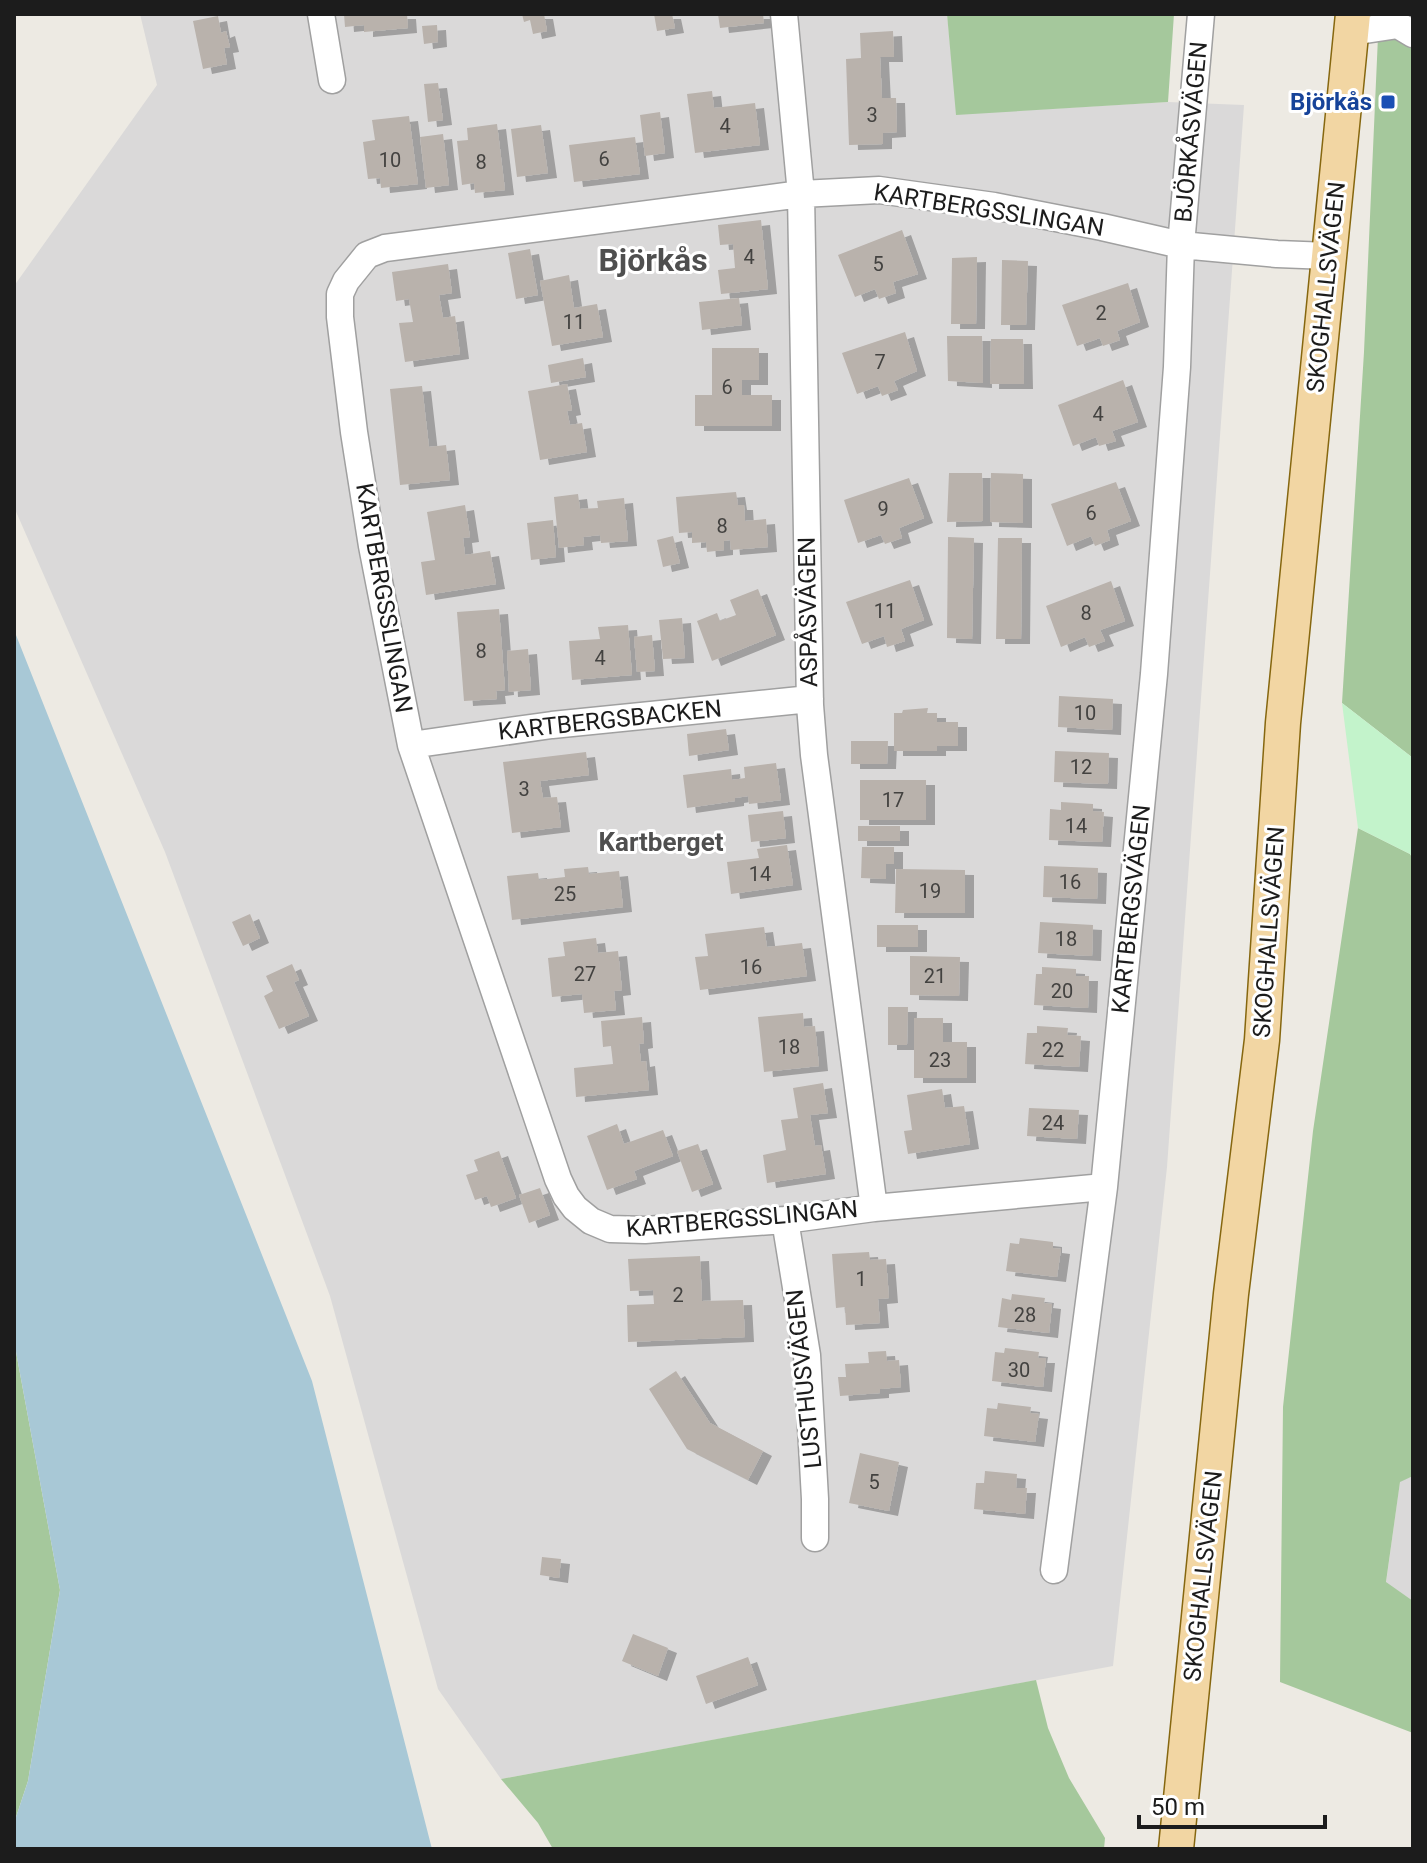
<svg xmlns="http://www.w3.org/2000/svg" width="1427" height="1863" font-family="Roboto,sans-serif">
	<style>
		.residential { fill: #dad9d9 }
		.forest { fill: #a5c89c }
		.park { fill: #c3f3cb }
		.water { fill: #a8c8d6 }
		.building { fill: #b9b2ac; filter: url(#shadow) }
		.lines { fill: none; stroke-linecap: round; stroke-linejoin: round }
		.minor-casing { stroke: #a0a0a0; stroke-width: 29 }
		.major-casing { stroke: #86670f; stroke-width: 37 }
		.minor { stroke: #fff; stroke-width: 26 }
		.major { stroke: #f2d6a3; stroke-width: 34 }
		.transit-dot { fill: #1a4fb4; stroke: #fff; stroke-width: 3 }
		.labels { text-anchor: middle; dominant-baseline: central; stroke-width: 6; stroke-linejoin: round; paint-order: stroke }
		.number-label { font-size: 20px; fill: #434240 }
		.transit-label { font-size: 24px; font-weight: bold; fill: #164399; stroke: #fff; text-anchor: end }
		.street-label { font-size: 24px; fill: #1c1c1c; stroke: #fff }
		.neighbourhood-label { font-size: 26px; font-weight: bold; fill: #4f4f4f; stroke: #fff }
		.district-label { font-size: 32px; font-weight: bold; fill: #4f4f4f; stroke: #fff }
	</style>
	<defs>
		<filter id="shadow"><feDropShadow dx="9" dy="5" stdDeviation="0" flood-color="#0004"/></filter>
	</defs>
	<rect width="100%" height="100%" fill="#edeae3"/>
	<path class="residential" d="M140,14H947L957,114L1168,102L1244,105L1167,1167L1113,1666L501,1779L438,1689L330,1296L165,852L14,507V286L157,85Z
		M1413,1476V1601L1386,1583L1400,1481Z"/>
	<path class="forest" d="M947,14H1174L1168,102L956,115Z
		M1379,14H1413V758L1342,703L1364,352Z
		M1358,828L1410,854L1413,859V1476L1400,1482L1386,1582L1413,1601V1733L1280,1682L1283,1407L1313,1131Z
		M14,1341L60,1590L28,1781L14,1823Z
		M1036,1680L1048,1728L1069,1778L1105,1838L1104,1849H553L538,1823L501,1779Z"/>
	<path class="park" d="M1342,703L1413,758V859L1410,854L1358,828Z"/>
	<path class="water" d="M14,630L312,1381L432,1849H14V1823L28,1781L60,1590L14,1341Z"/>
	<path class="building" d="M344,14H407L408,28L364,32V25L345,27Z
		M522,14H544L547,31L533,34L530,20L524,22Z
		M654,14H672L675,28L657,31Z
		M718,14H763L764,23L720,28Z
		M218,16L221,33L226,31L230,47L224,48L227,64L203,69L193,21Z
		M437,25L438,42L424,44L422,26Z
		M893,31L894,57H880L882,98H896L897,132L883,133V144L849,145L846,59L861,58L860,33Z
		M438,83L443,120L428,122L424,84Z
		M712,91L714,108L755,103L760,145L695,153L687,94Z
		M660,112L665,153L645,156L640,115Z
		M409,116L418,184L381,188L380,178L368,179L363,142L375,140L372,120Z
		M497,124L505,190L475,193L474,183L462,185L457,141L468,140L467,128Z
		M541,125L548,173L517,177L511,129Z
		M443,134L449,185L426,188L420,137Z
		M635,137L640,174L574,182L569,145Z
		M761,220L768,289L721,294L718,270L735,268L733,244L720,245L718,225Z
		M902,230L918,274L893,282L896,293L879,299L875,289L855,297L838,255Z
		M530,249L538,295L516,299L508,253Z
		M977,257L976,324H951L952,258Z
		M1002,260L1028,261L1026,325H1001Z
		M448,264L452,293L439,295L443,318L455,316L460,354L405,362L399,323L413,322L409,299L396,301L392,272Z
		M569,275L574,308L597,304L603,337L552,346L540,281Z
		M1128,283L1140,322L1117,331L1120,340L1103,346L1100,338L1077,346L1062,305Z
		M739,298L742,325L702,330L699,302Z
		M905,332L917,371L894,381L898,390L882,396L878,386L857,394L842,353Z
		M947,336H982L983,383L948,381Z
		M991,339H1023L1024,384H990Z
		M712,348H759V380H742V395H772V426H695V395H712Z
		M583,358L586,377L551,383L548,365Z
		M1123,380L1138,422L1112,431L1116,441L1099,446L1096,437L1073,446L1058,405Z
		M567,384L572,410L567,411L570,425L582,423L587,452L540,460L528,391Z
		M422,386L429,447L446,445L450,480L400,485L390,389Z
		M949,473H982L983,521L947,522Z
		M991,473L1023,474V523L990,522Z
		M909,478L924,518L899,528L902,538L885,544L881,535L858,543L844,500Z
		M1116,482L1131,521L1107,530L1110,540L1095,546L1091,536L1067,546L1051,504Z
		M736,492L738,505H744L745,521L766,519L768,547L731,550L730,540L724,541V550L707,552L706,542L692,543V532L679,533L676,497Z
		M578,494L580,509L598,508L597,501L624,498L628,541L601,543L600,535L583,537L584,545L559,548L554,497Z
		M465,505L470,537L463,538L465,555L490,551L496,584L426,595L421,562L435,560L427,512Z
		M553,520L556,557L531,560L527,523Z
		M673,536L680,563L663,567L657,540Z
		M948,537L974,538L972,639L947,638Z
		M998,538H1022L1021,639H996Z
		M910,580L924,620L901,629L905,641L887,647L884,636L862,644L846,602Z
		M1111,581L1125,621L1100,630L1105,641L1089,647L1085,637L1061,647L1046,606Z
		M758,589L776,635L712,661L697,621L717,613L720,621L736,615L730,600Z
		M499,609L505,690L496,691L497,699L464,701L457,612Z
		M682,618L685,658L663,659L659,620Z
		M628,625L632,675L572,680L569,641L600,639L598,627Z
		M652,635L655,671L637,672L634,637Z
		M528,649L531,690L509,692L507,651Z
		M1059,696L1113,699L1112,730L1058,727Z
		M928,708L927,713H937V722H958V746H937V751H894V713H902L903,710Z
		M726,729L729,750L689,756L687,734Z
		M851,741H888L887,764H851Z
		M1055,751L1109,753L1108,784L1054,782Z
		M586,752L589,775L540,781L543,798L557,797L561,827L512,833L503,762Z
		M776,763L781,800L749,804L748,796L735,798V801L687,808L683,775L731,769L732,780L745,778L744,767Z
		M860,780H926V820H860Z
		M1061,802L1093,804V811L1104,812L1102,842L1049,840L1050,809L1061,810Z
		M783,811L786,838L751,842L748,815Z
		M858,826H900V841H858Z
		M787,845L793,885L731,894L727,862L759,858L757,849Z
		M862,847H894V864H886V879L861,878Z
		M1044,866L1098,868L1097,899L1043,897Z
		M588,867L589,874L619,871L623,907L512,920L507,876L538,873L539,880L565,877L564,869Z
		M896,869L965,870V913H895Z
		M250,914L260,938L243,946L232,922Z
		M1040,922L1093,925L1092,956L1038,953Z
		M877,925H918V947H877Z
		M764,927L767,947L802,943L807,976L700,990L695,957L708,956L705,934Z
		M596,938L598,953L618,951L622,990L614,991L616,1010L584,1013L582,994L552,997L548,958L565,956L563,942Z
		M910,956L960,957L959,996L910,995Z
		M292,964L299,980L294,982L309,1016L279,1029L264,996L273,991L266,976Z
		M1042,967L1076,969V976H1089L1088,1008L1034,1005L1036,974H1042Z
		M888,1007H908L907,1045H888Z
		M803,1013L804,1027L815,1026L819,1066L764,1072L758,1017Z
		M642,1017L644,1043L639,1044L641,1062L646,1061L649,1090L576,1097L574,1068L613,1064L611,1046L603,1047L601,1021Z
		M914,1018H943V1042H967V1078H914Z
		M1037,1026L1068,1028L1067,1035L1081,1036L1079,1067L1025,1064L1027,1033H1037Z
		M823,1083L828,1113L810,1115L815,1146L821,1145L826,1174L767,1183L763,1155L786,1150L781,1120L798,1118L793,1088Z
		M942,1089L945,1108L964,1106L970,1144L908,1154L904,1131L912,1130L907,1095Z
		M1029,1108L1079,1110L1077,1139L1027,1136Z
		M617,1124L624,1144L663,1130L673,1156L634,1171L637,1179L607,1190L587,1136Z
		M698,1144L713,1184L692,1192L677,1151Z
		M499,1151L516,1198L491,1207L487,1196L475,1200L466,1175L478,1171L474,1160Z
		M540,1188L550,1215L529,1223L519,1195Z
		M1020,1238L1053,1242V1248L1061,1249L1057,1277L1006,1271L1010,1243L1019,1244Z
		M869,1252L870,1260L886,1259L889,1298L878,1299L880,1323L846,1325L845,1307L836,1308L832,1254Z
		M700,1256L702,1301L743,1300L745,1337L628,1342L627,1305L654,1304L653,1290L630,1291L628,1259Z
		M1012,1294L1045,1298L1044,1303L1052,1304L1049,1333L998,1327L1002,1298L1011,1300Z
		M1005,1348L1039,1352L1038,1358H1046L1043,1387L992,1381L995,1352L1004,1353Z
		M886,1351L887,1361L899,1360L901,1387L880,1389V1393L840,1396L838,1377H846L845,1364L869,1363L868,1352Z
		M676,1371L710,1423L763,1451L748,1480L687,1449L649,1389Z
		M998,1403L1031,1407L1030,1413L1039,1414L1035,1442L984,1436L987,1408L997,1409Z
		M860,1453L899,1462L889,1511L849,1503Z
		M985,1471L1017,1474L1016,1488H1027L1025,1514L974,1509L976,1483H984Z
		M542,1557L561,1559L559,1578L540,1575Z
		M633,1634L668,1648L658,1676L622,1661Z
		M748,1657L758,1685L706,1704L696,1676Z"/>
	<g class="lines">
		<g class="minor-casing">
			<path id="minor" d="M321,14L332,80
				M784,14L801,194L810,705L814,755L874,1208
				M1201,14L1181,245L1277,254L1329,256
				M1352,32L1398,25L1413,34
				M411,745L552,725L810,699
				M785,1220L807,1355L815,1499V1538
				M1054,1570L1104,1187L1154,674L1177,367L1181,245L1102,227L994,206L879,190L801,194L385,248L367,255L346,281L340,294V317L354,432L372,546L411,745L558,1179L566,1196L575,1208L591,1221L610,1229L645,1230L785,1220L874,1208L1104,1187"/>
		</g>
		<g class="major-casing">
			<path id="major" d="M1176,1849L1231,1294L1262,1040L1283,723L1353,14"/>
		</g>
		<use href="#minor" class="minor"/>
		<use href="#major" class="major"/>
	</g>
	<rect class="transit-dot" x="1380" y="94" width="16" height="16" rx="4"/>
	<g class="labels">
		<g class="number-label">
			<text x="872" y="115">3</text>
			<text x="725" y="126">4</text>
			<text x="604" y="159">6</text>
			<text x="390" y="160">10</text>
			<text x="481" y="162">8</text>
			<text x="749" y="257">4</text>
			<text x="878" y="264">5</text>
			<text x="1101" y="313">2</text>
			<text x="574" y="322">11</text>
			<text x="880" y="362">7</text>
			<text x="727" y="387">6</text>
			<text x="1098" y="414">4</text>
			<text x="883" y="509">9</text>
			<text x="1091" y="513">6</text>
			<text x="722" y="526">8</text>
			<text x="885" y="611">11</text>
			<text x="1086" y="613">8</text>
			<text x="481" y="651">8</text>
			<text x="600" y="658">4</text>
			<text x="1085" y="713">10</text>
			<text x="1081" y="767">12</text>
			<text x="524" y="789">3</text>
			<text x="893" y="800">17</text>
			<text x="1076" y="826">14</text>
			<text x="760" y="874">14</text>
			<text x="1070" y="882">16</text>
			<text x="930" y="891">19</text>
			<text x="565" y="894">25</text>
			<text x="1066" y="939">18</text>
			<text x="751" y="967">16</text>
			<text x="585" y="974">27</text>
			<text x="935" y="976">21</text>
			<text x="1062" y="991">20</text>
			<text x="789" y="1047">18</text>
			<text x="1053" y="1050">22</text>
			<text x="940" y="1060">23</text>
			<text x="1053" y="1123">24</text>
			<text x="861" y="1279">1</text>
			<text x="678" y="1295">2</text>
			<text x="1025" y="1315">28</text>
			<text x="1019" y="1370">30</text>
			<text x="874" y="1482">5</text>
		</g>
		<g class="transit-label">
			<text x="1372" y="102">Björkås</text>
		</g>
		<g class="street-label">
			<text transform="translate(1191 132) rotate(-85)">BJÖRKÅSVÄGEN</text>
			<text transform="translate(989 210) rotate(9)">KARTBERGSSLINGAN</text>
			<text transform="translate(1326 287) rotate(-84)">SKOGHALLSVÄGEN</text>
			<text transform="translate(384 598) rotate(80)">KARTBERGSSLINGAN</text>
			<text transform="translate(808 612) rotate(-91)">ASPÅSVÄGEN</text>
			<text transform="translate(610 720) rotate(-6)">KARTBERGSBACKEN</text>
			<text transform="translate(1131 909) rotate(-84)">KARTBERGSVÄGEN</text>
			<text transform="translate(1269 932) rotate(-86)">SKOGHALLSVÄGEN</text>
			<text transform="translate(742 1219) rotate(-5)">KARTBERGSSLINGAN</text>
			<text transform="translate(804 1379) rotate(-96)">LUSTHUSVÄGEN</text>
			<text transform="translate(1203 1576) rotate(-84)">SKOGHALLSVÄGEN</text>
		</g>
		<g class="neighbourhood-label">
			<text x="661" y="842">Kartberget</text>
		</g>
		<g class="district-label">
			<text x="653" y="260">Björkås</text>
		</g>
	</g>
	<rect width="1427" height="1863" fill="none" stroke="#1c1c1c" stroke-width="32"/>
	<path d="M1139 1815v12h186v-12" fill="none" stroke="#1c1c1c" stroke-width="4"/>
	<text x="1151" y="1815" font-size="24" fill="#1c1c1c" stroke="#ffffff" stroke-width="6" paint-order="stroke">50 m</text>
</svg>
